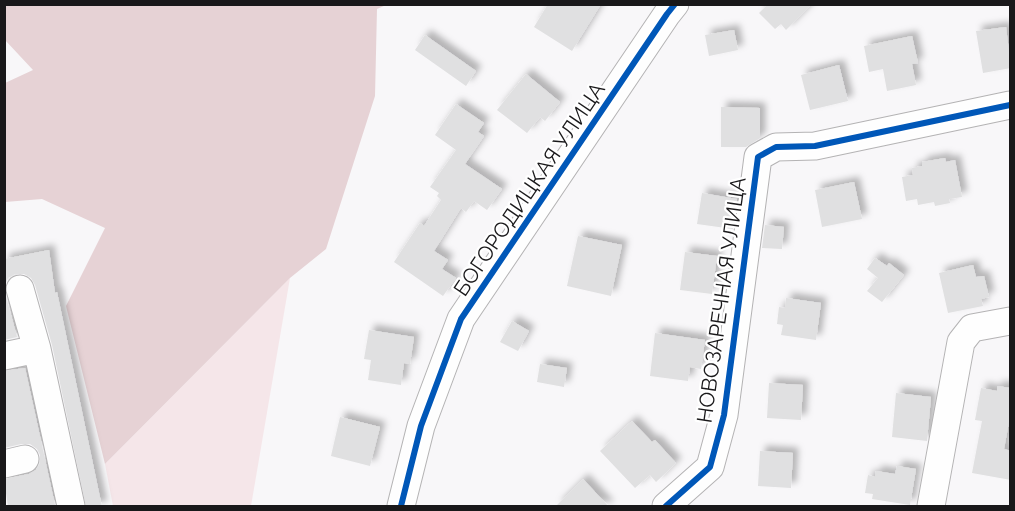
<svg xmlns="http://www.w3.org/2000/svg" width="1015" height="511" font-family="Raleway,sans-serif">
	<style>
		.green { fill: #f5e6e9 }
		.forest { fill: #e6d2d5 }
		.building { fill: #e0e0e1; filter: url(#shadow) }
		.lines { fill: none; stroke-linecap: round; stroke-linejoin: round }
		.minor-casing { stroke: #b4b3b4; stroke-width: 29 }
		.minor { stroke: #fefefe; stroke-width: 27 }
		.cycleway-casing { stroke: #fff; stroke-width: 10 }
		.cycleway { stroke: #0057b8; stroke-width: 6 }
		.labels { text-anchor: middle; dominant-baseline: central; stroke-width: 4.5; stroke-linejoin: round; paint-order: stroke }
		.street-label { font-size: 21px; fill: #19181a; stroke: #fff }
	</style>
	<defs>
		<filter id="shadow"><feDropShadow dx="5.5" dy="-5.5" stdDeviation="3" flood-color="#0004"/></filter>
	</defs>
	<rect width="100%" height="100%" fill="#f8f7f9"/>
	<path class="green" d="M290,278L251,506H113L105,464Z"/>
	<path class="forest" d="M5,4L386,5L377,9L375,96L326,249L290,278L105,464L66,306L105,228L42,199L5,202V83L33,70L5,40Z"/>
	<path class="building" d="M548,4H601L572,51L534,27Z
		M768,4H812L786,30L781,24L775,29L759,13Z
		M1006,27L1011,68L983,73L976,31Z
		M734,30L738,50L709,56L705,35Z
		M425,35L476,71L466,86L415,50Z
		M912,36L918,63L912,64L916,85L887,91L883,69L869,72L864,46Z
		M839,65L848,101L810,110L801,75Z
		M526,74L560,102L545,121L540,117L527,133L497,110Z
		M456,104L484,123L478,132L484,136L465,164L502,189L487,210L474,201L466,212L461,208L434,251L448,260L442,269L456,278L443,296L394,262L420,223L424,226L441,200L437,196L439,193L430,187L456,150L435,135Z
		M721,107L760,108V138L746,147H721Z
		M945,158L946,162L955,160L962,197L949,199L950,203L935,206L934,202L918,205L917,199L906,201L902,177L913,175L912,168L922,166V162Z
		M854,182L862,219L822,227L815,190Z
		M702,193L737,199L733,229L697,224Z
		M765,225L784,227L782,249L762,248Z
		M578,236L622,245L611,296L567,286Z
		M49,250L55,293L57,292L102,507H86L52,345L35,285L31,278L24,274H15L8,278L5,285V293L17,337L4,340V259Z
		M685,252L717,256L712,294L680,290Z
		M875,258L887,266L889,263L904,275L882,302L867,291L878,278L867,269Z
		M973,265L976,277L984,276L989,297L981,299L983,306L948,313L939,273Z
		M786,298L821,303L816,340L781,335L783,325L777,324L779,307L785,308Z
		M512,321L529,331L518,351L500,342Z
		M369,330L414,337L410,364L404,363L401,385L368,380L371,360L364,359Z
		M655,333L705,340L701,369L690,367L688,381L650,376Z
		M540,364L567,368L564,387L537,382Z
		M25,368L55,505L51,507H8L4,479L29,474L36,470L40,463V455L37,449L30,444H21L4,448V371Z
		M769,383L803,385L801,420L767,418Z
		M997,386L1011,388V411L1004,449L1011,451V480L972,473L982,421L975,420L981,388L997,391Z
		M896,393L931,397L927,441L892,437Z
		M340,417L380,427L370,466L331,456Z
		M632,421L652,442L655,440L676,463L656,482L650,475L635,488L600,451Z
		M760,451L793,453L791,488L758,486Z
		M897,466L916,469L910,505L872,499L873,494L865,493L868,475L875,477L876,471L895,474Z
		M583,479L609,507H555Z"/>
	<g class="lines">
		<g class="minor-casing">
			<path id="minor" d="M20,289L37,349L71,506
				M4,356L37,349
				M4,464L25,459
				M401,506L421,426L461,319L667,14L675,4
				M666,506L710,467L724,415L758,157L776,147L815,146L1010,105
				M931,506L961,342L972,328L1010,321"/>
		</g>
		<use href="#minor" class="minor"/>
		<g class="cycleway-casing">
			<path id="cycleway" d="M401,506L421,426L461,319L667,14L675,4
				M666,506L710,467L724,415L758,157L776,147L815,146L1010,105"/>
		</g>
		<use href="#cycleway" class="cycleway"/>
	</g>
	<g class="labels">
		<g class="street-label">
			<text transform="translate(529 189) rotate(-56)">БОГОРОДИЦКАЯ УЛИЦА</text>
			<text transform="translate(721 300) rotate(-82)">НОВОЗАРЕЧНАЯ УЛИЦА</text>
		</g>
	</g>
	<rect width="1015" height="511" fill="none" stroke="#19181a" stroke-width="12"/>
</svg>
